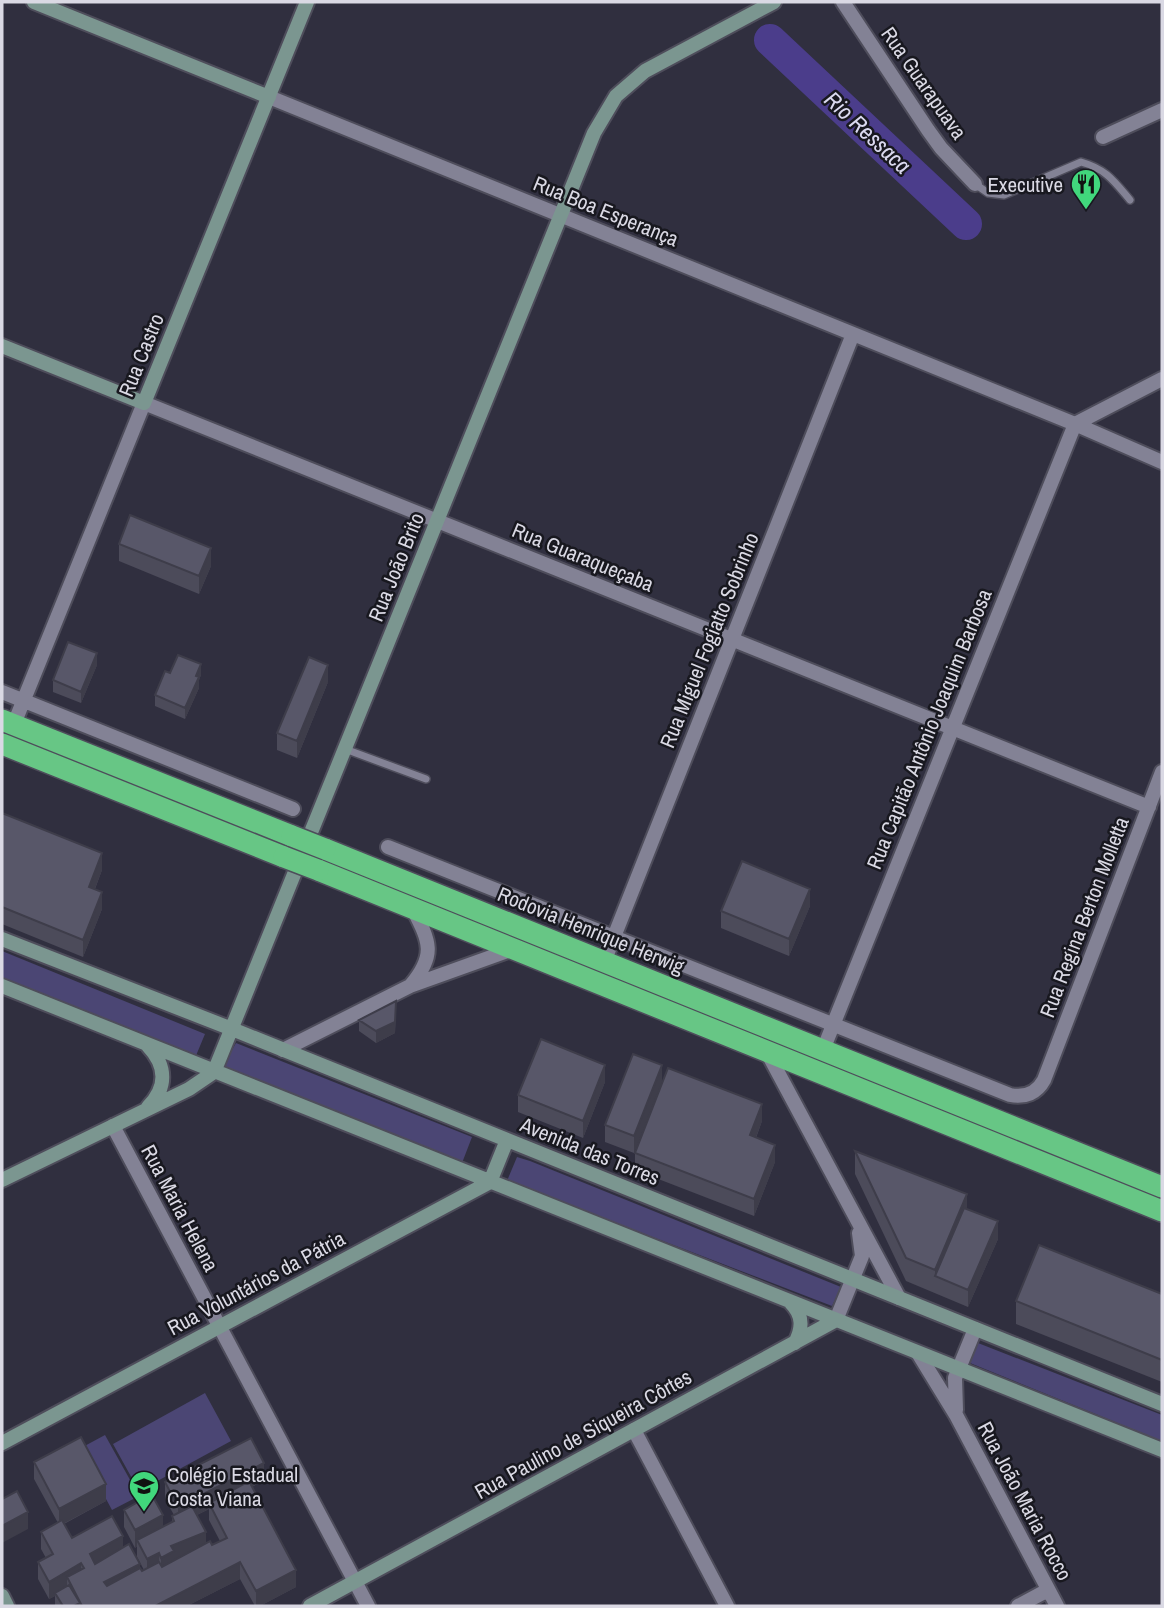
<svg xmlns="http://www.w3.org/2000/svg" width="1164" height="1608" font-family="'Archivo Narrow',sans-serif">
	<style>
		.green { fill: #4b4674 }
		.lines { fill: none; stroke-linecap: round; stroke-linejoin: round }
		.river { stroke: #4b3d8b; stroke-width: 32 }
		.lane-casing { stroke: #4e4d5b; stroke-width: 10 }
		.street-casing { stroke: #4e4d5b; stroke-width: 18 }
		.secondary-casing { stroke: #4e4d5b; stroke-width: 18 }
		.highway-casing { stroke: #4e4d5b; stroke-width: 24 }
		.lane { stroke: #838295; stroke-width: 7 }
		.street { stroke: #838295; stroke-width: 14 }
		.secondary { stroke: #7b9690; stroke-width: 14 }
		.highway { stroke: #67c685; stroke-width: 21 }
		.highway-bridge-casing { stroke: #4e4d5b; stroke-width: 24; stroke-linecap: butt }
		.highway-bridge { stroke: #67c685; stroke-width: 21 }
		.wall { fill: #4c4b5a; fill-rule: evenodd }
		.shaded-wall { fill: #3e3d4a }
		.building { fill: #585769; stroke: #3e3d4a; stroke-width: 2 }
		.labels { text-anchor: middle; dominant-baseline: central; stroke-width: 5; stroke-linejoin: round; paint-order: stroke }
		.street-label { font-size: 21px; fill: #dad9e4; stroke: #18181f }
		.poi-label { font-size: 21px; fill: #dad9e4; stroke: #18181f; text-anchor: end }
		.water-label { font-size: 23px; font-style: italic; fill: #dad9ef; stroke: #18181f }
	</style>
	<rect width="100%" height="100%" fill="#302f3f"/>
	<path class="green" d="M2,951L205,1034L195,1058L2,980Z
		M236,1043L472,1137L462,1163L223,1066Z
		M517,1157L530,1161L841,1287L832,1306L507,1181Z
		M978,1343L1162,1415V1441L970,1363Z
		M205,1393L231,1441L139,1491L113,1444Z
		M105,1435L139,1496L112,1510L79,1449Z"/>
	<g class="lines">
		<path class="river" d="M770,40L966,224"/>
		<g class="lane-casing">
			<path id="lane" d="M975,184L988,193L1004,195L1081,162C1106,169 1114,181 1130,200
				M345,749L426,779"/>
		</g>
		<g class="street-casing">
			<path id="street" d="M843,2L928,130L941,148L975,184
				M269,97L1075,424L1162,462
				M1103,137L1162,110
				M1075,424L1162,379
				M2,692L293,809
				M14,724L144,403L1149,807
				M388,847L1010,1095C1025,1098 1037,1093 1044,1080L1162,772
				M604,962L853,334
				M411,985C436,955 430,942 413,909
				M283,1050L410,986L513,949
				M823,1050L1075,424
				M767,1052L899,1298
				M113,1126L368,1606
				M836,1320L862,1256L859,1233
				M918,1353L956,1415L1057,1606
				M956,1410L955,1378L975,1329
				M634,1430L727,1606
				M1018,1606L1048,1590"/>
		</g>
		<g class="secondary-casing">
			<path id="secondary" d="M34,2L269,97
				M2,346L144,403L307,2
				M2,939L232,1029L1162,1404
				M2,986L1162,1450
				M148,1107C167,1088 167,1066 148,1046
				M2,1180L189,1089L214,1072L594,133L616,96L645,71L774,2
				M791,1303C803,1315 803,1328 795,1343
				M2,1443L490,1182L507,1140
				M2,1596L7,1606
				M310,1606L836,1320"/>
		</g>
		<g class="highway-casing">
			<path id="highway" d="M2,720L292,836
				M2,744L284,857
				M325,849L1162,1187
				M318,870L1162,1211"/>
		</g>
		<use href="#lane" class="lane"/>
		<use href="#street" class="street"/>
		<use href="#secondary" class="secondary"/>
		<use href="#highway" class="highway"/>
		<g class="highway-bridge-casing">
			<path id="highway-bridge" d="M292,836L325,849
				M284,857L318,870"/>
		</g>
		<use href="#highway-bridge" class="highway-bridge"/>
	</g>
	<path class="wall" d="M119,544L211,566L199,594L119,561Z
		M97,665L81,703L53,692V680Z
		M170,673L201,675L199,680V688L185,719L155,706V695Z
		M328,682L297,758L277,750V733Z
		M2,813L102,870L95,889L102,909L83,957L2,924Z
		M810,906L789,956L721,928V911Z
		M396,1013L395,1033L376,1043L359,1031V1020Z
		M605,1082L583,1138L518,1112V1095Z
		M662,1082L762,1121L756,1138L775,1162L754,1216L635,1170V1153L658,1093L634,1153L605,1142V1125Z
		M855,1151L967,1209L998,1239L968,1307L906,1281L855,1174Z
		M1162,1294V1382L1016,1324V1301Z
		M34,1462L106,1501L64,1524L72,1538L123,1548L142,1571L144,1570L137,1557V1546L135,1548L124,1527V1510L163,1527L172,1522V1516L174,1515L165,1499V1482L264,1480L252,1487L296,1587L260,1606H255L240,1579L187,1606H55V1596L49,1599L38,1579V1562L46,1558L41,1549V1532L58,1523L34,1479ZM209,1509V1520L220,1541L212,1545L206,1544L197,1515Z"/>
	<path class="shaded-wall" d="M211,548V566L199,594V576Z
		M97,653V665L81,703V692Z
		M201,664V675L199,680V688L185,719V708L196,676Z
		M328,665V682L297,758V741Z
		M102,853V870L89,904V887Z
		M810,889V906L789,956V939Z
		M102,892V909L83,957V940Z
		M396,1001L395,1033L376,1043V1031Z
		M605,1065V1082L583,1138V1121Z
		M662,1065V1082L634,1153V1136Z
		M762,1104V1121L750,1153V1135Z
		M775,1145V1162L754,1216V1199Z
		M967,1194V1217L935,1276V1270Z
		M998,1221V1239L968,1307V1290Z
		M264,1463V1480L211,1508L209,1503V1509L178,1524V1507Z
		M106,1484V1501L59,1526V1509Z
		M28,1512V1529L2,1543V1526Z
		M163,1515V1532L137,1540V1546L135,1548V1530Z
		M206,1532V1549L161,1575V1558L171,1546Z
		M123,1536V1553L90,1572V1554Z
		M159,1553V1570L147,1576V1559Z
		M240,1562V1579L187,1606H157V1605Z
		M81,1563V1580L67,1577V1588L55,1593V1596L49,1599V1582Z
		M140,1564V1581L104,1599V1582Z
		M296,1570V1587L260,1606H256V1591Z"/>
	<path class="building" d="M130,515L211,548L199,576L119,544Z
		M68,642L97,653L81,692L53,680Z
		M178,655L201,664L196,676L199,677L185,708L155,695L165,671L170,673Z
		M309,657L328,665L297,741L277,733Z
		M2,813L102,853L89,887L102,892L83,940L2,907Z
		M742,861L810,889L789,939L721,911Z
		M396,1001L395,1022L376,1031L359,1020Z
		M541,1039L605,1065L583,1121L518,1095Z
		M633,1054L662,1065L634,1136L605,1125Z
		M668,1068L762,1104L750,1135L775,1145L754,1199L635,1153Z
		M855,1151L967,1194L935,1270L906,1258Z
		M964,1208L998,1221L968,1290L935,1276Z
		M1039,1245L1162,1294V1360L1016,1301Z
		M81,1437L106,1484L59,1509L34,1462Z
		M251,1438L264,1463L178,1507L165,1482Z
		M249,1481L296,1570L256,1591L240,1562L157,1605L158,1606H82L67,1577L84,1568L81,1563L49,1582L38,1562L53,1554L41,1532L62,1520L72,1538L112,1516L123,1536L90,1554L95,1564L129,1544L140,1564L104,1582L107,1586L140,1568L142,1571L159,1562L162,1567L210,1541L212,1545L227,1538L209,1503Z
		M17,1491L28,1512L2,1526V1499Z
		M152,1495L163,1515L135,1530L124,1510L138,1502V1499L143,1496L145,1498Z
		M192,1506L206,1532L171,1546L174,1551L161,1558L159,1553L147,1559L137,1540L174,1521L172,1516Z
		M69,1585L80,1603L74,1606H63L55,1593Z"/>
	<defs>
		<g id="restaurant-pin" transform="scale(1.575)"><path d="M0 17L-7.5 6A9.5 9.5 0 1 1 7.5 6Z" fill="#41d77c" stroke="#18181f"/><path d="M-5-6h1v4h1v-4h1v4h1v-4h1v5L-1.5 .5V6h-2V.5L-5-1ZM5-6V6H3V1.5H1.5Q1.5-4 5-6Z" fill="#111"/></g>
		<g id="school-pin" transform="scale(1.575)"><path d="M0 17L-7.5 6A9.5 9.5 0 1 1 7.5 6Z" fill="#41d77c" stroke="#18181f"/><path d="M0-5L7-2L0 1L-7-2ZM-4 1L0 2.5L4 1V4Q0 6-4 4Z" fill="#111"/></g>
	</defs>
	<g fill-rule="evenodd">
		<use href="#restaurant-pin" x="1086" y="184"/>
		<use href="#school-pin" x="144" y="1486"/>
	</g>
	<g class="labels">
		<g class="street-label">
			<text transform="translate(924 83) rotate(55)">Rua Guarapuava</text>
			<text transform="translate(606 211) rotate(22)">Rua Boa Esperança</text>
			<text transform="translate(141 355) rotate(-68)">Rua Castro</text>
			<text transform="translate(583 557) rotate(22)">Rua Guaraqueçaba</text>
			<text transform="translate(396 567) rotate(-68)">Rua João Brito</text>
			<text transform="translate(709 640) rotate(-68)">Rua Miguel Fogiatto Sobrinho</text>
			<text transform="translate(929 729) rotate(-68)">Rua Capitão Antônio Joaquim Barbosa</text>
			<text transform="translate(1084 917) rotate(-69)">Rua Regina Berton Molletta</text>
			<text transform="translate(591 930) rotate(22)">Rodovia Henrique Herwig</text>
			<text transform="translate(590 1151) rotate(22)">Avenida das Torres</text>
			<text transform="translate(180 1208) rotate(62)">Rua Maria Helena</text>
			<text transform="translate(256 1283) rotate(-28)">Rua Voluntários da Pátria</text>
			<text transform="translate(583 1434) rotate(-29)">Rua Paulino de Siqueira Côrtes</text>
			<text transform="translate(1025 1501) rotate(62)">Rua João Maria Rocco</text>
		</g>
		<g class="poi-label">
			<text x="1063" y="184">Executive</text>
			<text x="167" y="1474" text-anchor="start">Colégio Estadual<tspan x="167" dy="24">Costa Viana</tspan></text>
		</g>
		<g class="water-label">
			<text transform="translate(868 132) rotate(43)">Rio Ressaca</text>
		</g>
	</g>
	<rect width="1164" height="1608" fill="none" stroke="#dad9e4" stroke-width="7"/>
</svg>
